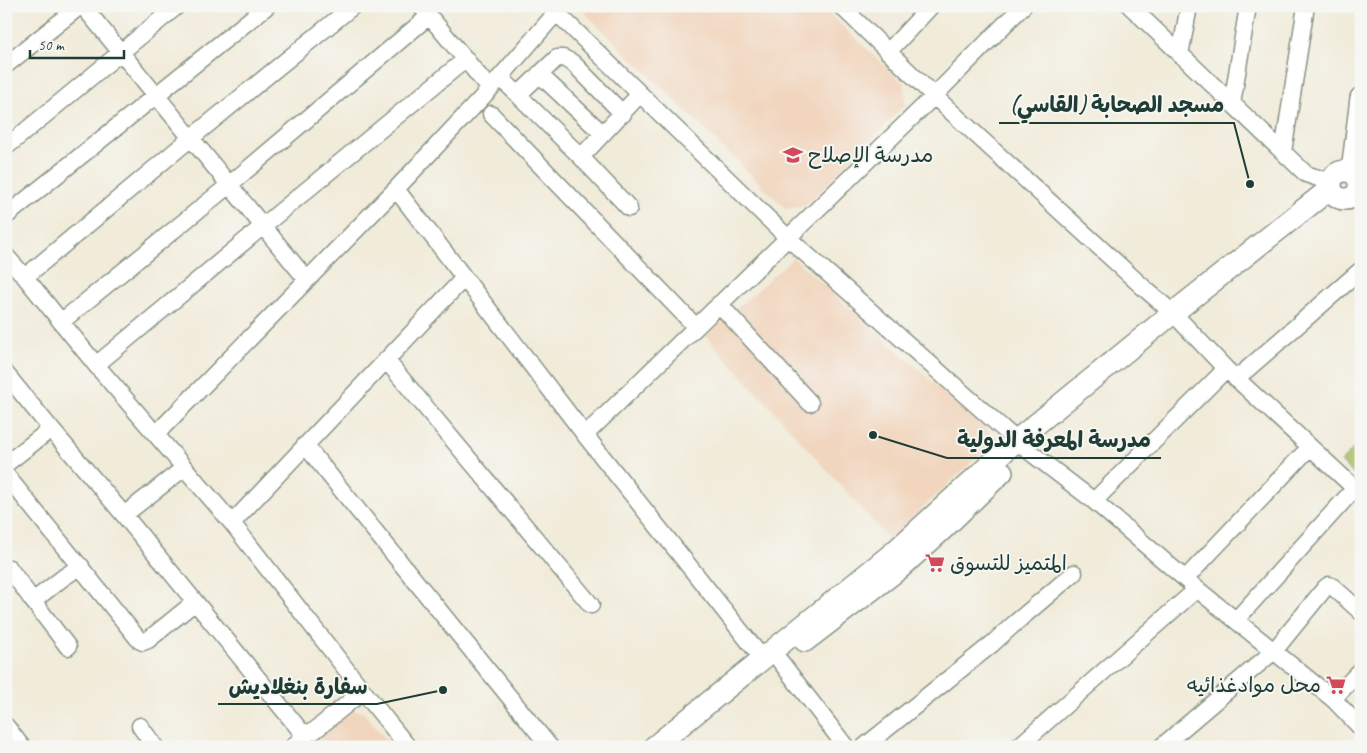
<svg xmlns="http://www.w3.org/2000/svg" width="1367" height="753" font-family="Caveat,'Playpen Sans Arabic',sans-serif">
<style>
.built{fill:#f1d5bd}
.park{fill:#aabe62;stroke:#647e4b}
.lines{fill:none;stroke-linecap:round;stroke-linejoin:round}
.minor-casing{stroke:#889486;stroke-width:19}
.major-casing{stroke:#889486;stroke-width:24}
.minor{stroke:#fff;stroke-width:16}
.major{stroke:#fff;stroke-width:21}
.labels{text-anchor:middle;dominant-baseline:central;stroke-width:4;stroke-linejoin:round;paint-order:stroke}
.poi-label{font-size:21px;fill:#1f3d34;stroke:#f6f6f2;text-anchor:start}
.leader{fill:none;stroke:#1f3d34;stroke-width:2}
.callout-dot{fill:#1f3d34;stroke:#f6f6f2;stroke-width:2}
.callout-label{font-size:22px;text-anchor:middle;font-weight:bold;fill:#1f3d34;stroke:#f6f6f2;stroke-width:4;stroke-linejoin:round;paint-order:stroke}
</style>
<rect width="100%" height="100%" fill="#f6f6f2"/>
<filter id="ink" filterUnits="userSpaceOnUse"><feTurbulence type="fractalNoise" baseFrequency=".02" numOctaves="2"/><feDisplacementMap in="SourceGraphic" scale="10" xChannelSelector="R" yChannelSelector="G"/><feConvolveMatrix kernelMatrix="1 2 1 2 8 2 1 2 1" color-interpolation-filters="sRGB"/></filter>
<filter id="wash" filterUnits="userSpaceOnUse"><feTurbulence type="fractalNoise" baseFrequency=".0096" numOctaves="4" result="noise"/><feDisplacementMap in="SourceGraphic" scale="20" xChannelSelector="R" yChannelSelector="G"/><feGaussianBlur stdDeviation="1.12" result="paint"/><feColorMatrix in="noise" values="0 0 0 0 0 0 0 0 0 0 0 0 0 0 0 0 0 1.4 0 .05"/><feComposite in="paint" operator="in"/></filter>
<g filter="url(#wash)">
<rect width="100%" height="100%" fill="#f1ebd9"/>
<path class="built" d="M585 6H821L904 84 905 105 805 206 786 209 582 10Z
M793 258 997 439 889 539 706 336Z
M348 709 363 712 392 747H299Z"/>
<path class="park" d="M1361 441V481L1341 462Z"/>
</g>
<g filter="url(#ink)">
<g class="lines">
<defs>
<path id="minor" d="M83 6 307 280
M421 6 490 89
M841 6 934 96 1144 288 1173 313 1226 369 1361 494
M1130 6 1306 174 1324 180 1331 181
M556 12 788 238 1026 449 1094 501 1197 589 1333 699 1361 728
M888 52 931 6
M1180 55 1189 6
M6 65 80 6
M539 74 603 134
M500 77 581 157 629 208
M518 95 557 58H563L573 63 623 114
M1232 104 1248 6
M491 114 696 327
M6 147 177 6
M1283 152 1306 6
M581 157 640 94
M396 189 585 435 934 96 1023 6
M6 216 267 6
M6 256 25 277 96 365 232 523 363 691 408 747
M25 277 191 138 353 6
M719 304 810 403
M61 322 229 185 429 16
M386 360 591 605
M96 365 263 226 466 59
M6 374 51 429 124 515 300 730 307 733 314 731 363 691
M1236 379 1361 270
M156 434 396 189 490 89 562 6
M585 435 762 658
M305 445 550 747
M6 464 51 429
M6 475 139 640 143 642 148 640 195 602
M1094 501 1226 369
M124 515 184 468
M232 523 464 278
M9 568 33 601 64 577 81 566
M1185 579 1310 447
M33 601 68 647
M1236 620 1355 488
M780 661 846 747
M1333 699 1361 670
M6 726 22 747
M140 726 155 747
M293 747 307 733
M864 747 992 644 1014 624 1074 573
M1018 747 1197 589
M1161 747 1274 651 1325 588 1329 585 1333 587 1361 612"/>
<path id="major" d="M1331 185a14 14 0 1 1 28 0a14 14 0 1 1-28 0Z
M1352 172 1361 98
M805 641 899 569 943 529 1002 472
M654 747 894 552 1017 440 1173 313 1331 188"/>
</defs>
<use href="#minor" class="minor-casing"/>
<use href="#major" class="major-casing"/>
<use href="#minor" class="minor"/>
<use href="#major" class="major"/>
</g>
</g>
<defs>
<symbol id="school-bare" viewBox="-9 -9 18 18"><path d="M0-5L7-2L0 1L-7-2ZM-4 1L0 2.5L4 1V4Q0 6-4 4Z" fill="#d1495b" stroke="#f6f6f2" stroke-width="2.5" paint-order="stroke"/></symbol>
<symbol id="supermarket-bare" viewBox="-9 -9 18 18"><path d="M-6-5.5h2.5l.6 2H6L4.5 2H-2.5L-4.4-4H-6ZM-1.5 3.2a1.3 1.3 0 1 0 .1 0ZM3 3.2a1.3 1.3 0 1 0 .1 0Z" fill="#d1495b" stroke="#f6f6f2" stroke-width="2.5" paint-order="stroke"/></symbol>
</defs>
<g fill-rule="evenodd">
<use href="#school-bare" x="779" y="141" width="28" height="28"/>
<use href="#supermarket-bare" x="921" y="549" width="28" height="28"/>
<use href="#supermarket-bare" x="1322" y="671" width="28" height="28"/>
</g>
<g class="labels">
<g class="poi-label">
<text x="808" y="155">مدرسة الإصلاح</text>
<text x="950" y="563">المتميز للتسوق</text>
<text x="1321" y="685" text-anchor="end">محل موادغذائيه</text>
</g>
</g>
<path class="leader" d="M1250 184L1234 123H999M873 435L947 458H1161M443 690L377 704H218"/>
<g class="callout-dot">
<circle cx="1250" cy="184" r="5"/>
<circle cx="873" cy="435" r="5"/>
<circle cx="443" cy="690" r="5"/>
</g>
<g class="callout-label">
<text x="1117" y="112">(مسجد الصحابة (القاسي</text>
<text x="1054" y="447">مدرسة المعرفة الدولية</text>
<text x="298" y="694">سفارة بنغلاديش</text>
</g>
<rect width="1367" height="753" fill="none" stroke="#f6f6f2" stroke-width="25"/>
<path d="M30 50v8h94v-8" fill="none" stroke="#1f3d34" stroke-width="2.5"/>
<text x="38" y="50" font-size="15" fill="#1f3d34" stroke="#f6f6f2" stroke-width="4" paint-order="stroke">50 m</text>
</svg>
